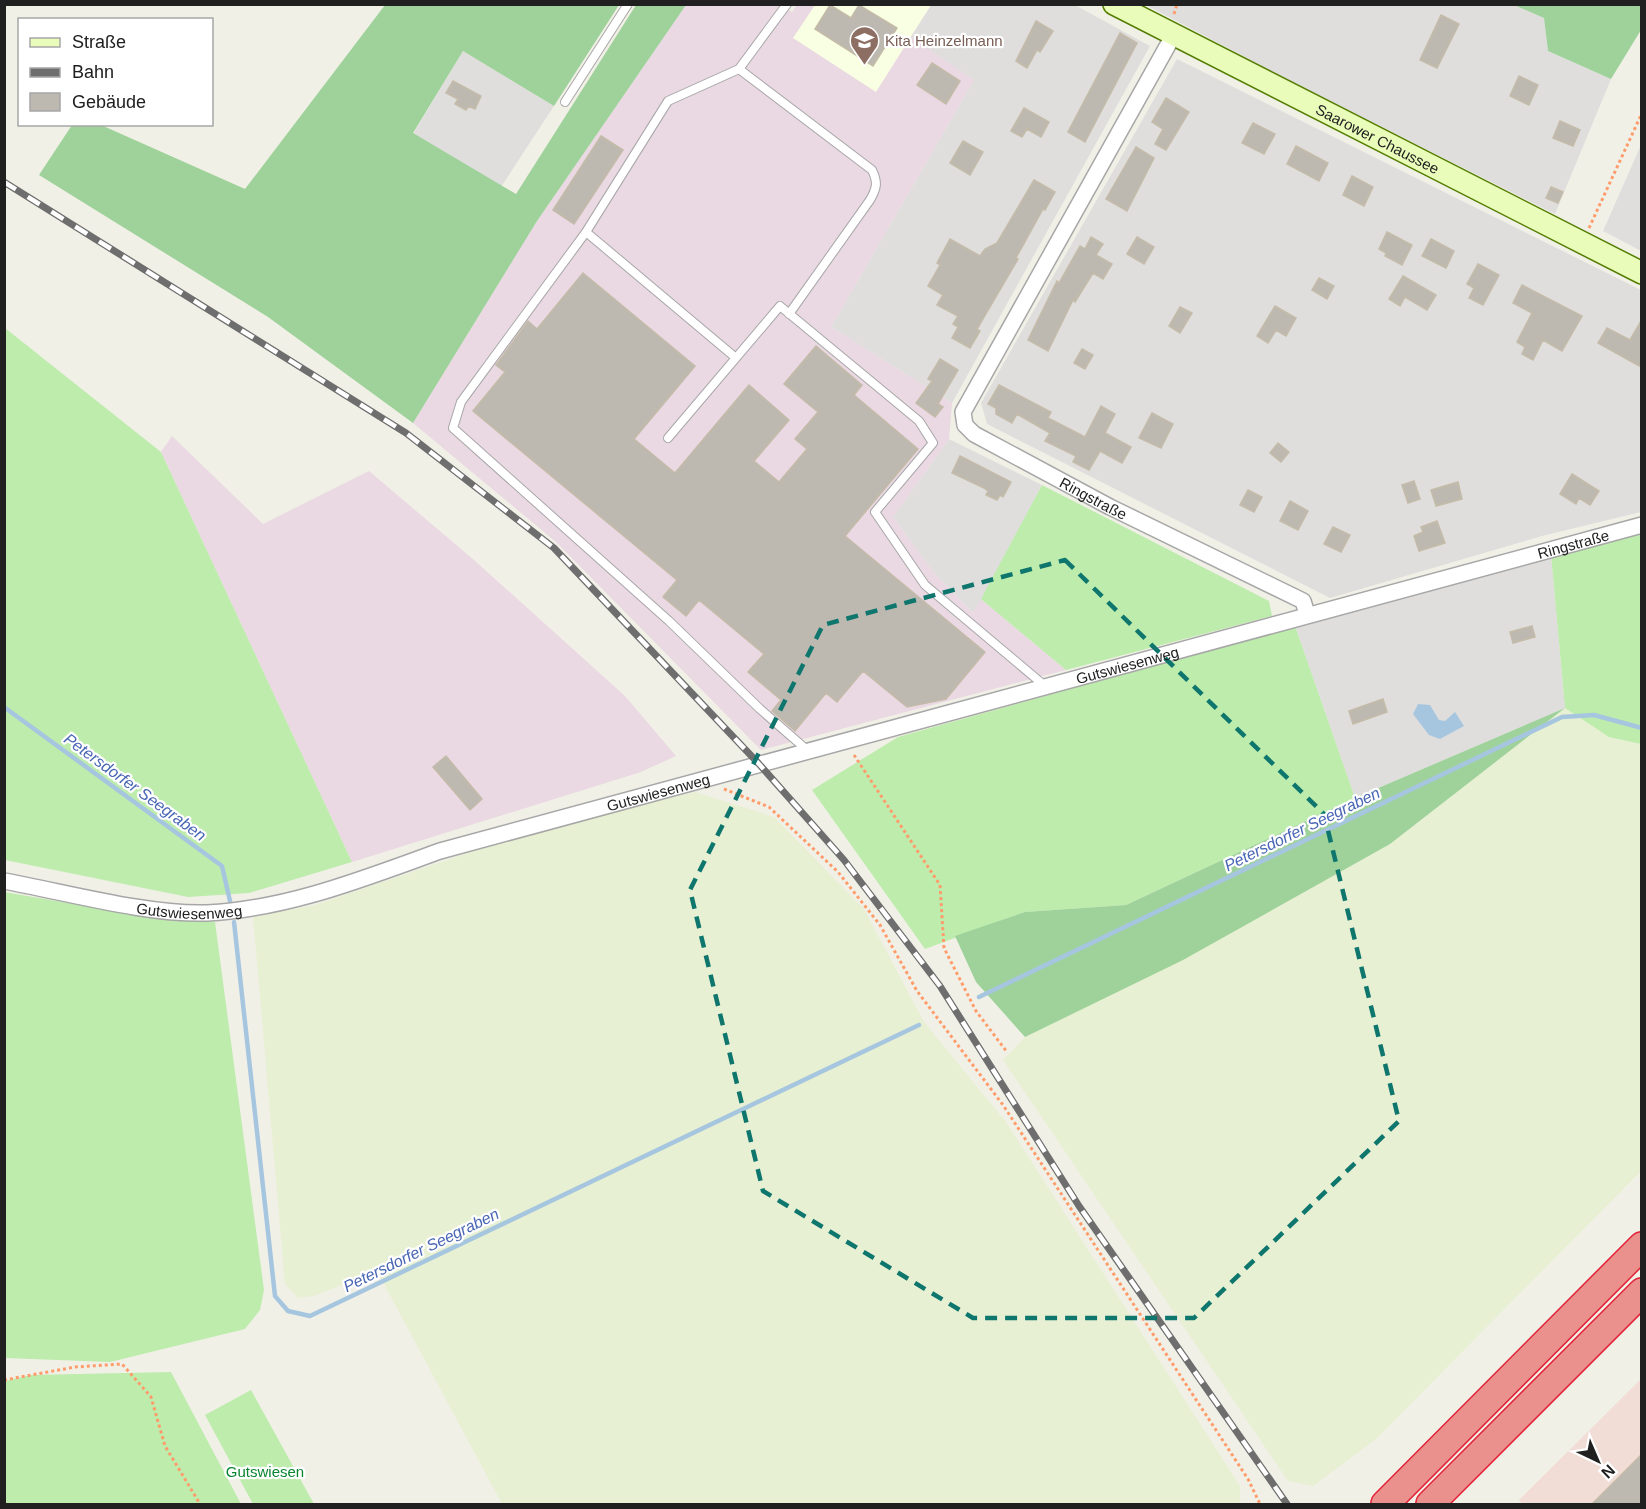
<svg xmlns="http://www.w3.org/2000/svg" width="1646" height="1509" font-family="Helvetica,sans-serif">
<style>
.residential{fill:#dfdedd}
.commercial{fill:#f2ddd6}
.industrial{fill:#ead8e3}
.education{fill:#f8ffe2}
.farmland{fill:#e7f0d2}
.grass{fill:#bdecac}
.forest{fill:#9ed29a}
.water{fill:#a6c6e0}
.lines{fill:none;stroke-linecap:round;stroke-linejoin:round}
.stream{stroke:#a6c6e0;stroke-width:4.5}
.building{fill:#beb9b0;stroke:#c4bba8;stroke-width:1.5}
.service-casing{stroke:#a7a7a7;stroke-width:10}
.minor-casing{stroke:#a7a7a7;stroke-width:18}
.secondary-casing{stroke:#547e01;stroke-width:24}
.motorway-casing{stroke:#e12237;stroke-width:30}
.path{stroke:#fe9c6b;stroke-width:3;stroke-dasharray:3 3;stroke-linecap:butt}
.service{stroke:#fff;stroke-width:8}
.minor{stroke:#fff;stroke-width:15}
.secondary{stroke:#e9fcba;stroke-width:21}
.motorway{stroke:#ea918d;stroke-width:27}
.rail-casing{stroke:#6e6e6e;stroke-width:7}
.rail{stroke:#fff;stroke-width:4.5;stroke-dasharray:14;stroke-linecap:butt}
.marked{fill:none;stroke:#0f766e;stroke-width:4.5;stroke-dasharray:12 8;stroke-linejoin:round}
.labels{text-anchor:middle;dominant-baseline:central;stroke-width:4.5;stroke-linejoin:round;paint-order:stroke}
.education-label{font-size:15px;fill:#785e54;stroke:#fff;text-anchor:start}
.street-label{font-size:15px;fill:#202020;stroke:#fff}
.park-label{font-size:15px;fill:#08852f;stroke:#fff}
.water-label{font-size:16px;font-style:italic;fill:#4866b4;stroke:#fff}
</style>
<rect width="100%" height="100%" fill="#f1f0e7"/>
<path class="residential" d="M931 5H1075L1150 46 952 403 831 327 974 80 910 37Z
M1146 5H1514L1544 18 1548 51 1611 79 1555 214 1281 76Z
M463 51 554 106 501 187 413 134Z
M1177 59 1641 290V512L1542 536 1330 598 987 424 981 403Z
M1641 145V251L1603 231Z
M949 439 1042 485 974 614 934 573 893 517Z
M1551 554 1565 708 1355 798 1295 626Z"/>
<path class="commercial" d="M1641 1379V1504H1522L1519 1500Z"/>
<path class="industrial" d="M686 5H781L792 12 797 5H931L911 37 974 80 831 327 952 403 949 439 893 517 934 573 973 613 981 599 1066 670 761 750 556 542 413 423 537 221Z
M172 436 263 524 369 471 474 560 625 696 676 756 641 772 352 862 161 452Z"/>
<path class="education" d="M815 5 929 4 931 5 876 92 793 38Z"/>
<path class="farmland" d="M1565 708 1609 737 1641 744V1171L1376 1439 1313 1486 1288 1481 1003 1060 1025 1037 1390 844Z
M695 792 774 817 864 909 924 1022 1006 1122 1240 1486V1504H502L377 1271 314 1296 298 1298 285 1284 253 917 315 905 521 835Z"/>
<path class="grass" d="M5 328 161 452 352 862 249 893 188 897 5 860Z
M1042 485 1269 601 1272 616 1066 670 981 599Z
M1641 531V744L1609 737 1565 708 1551 554Z
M1295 626 1355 798 1126 905 1025 912 925 949 812 790 898 737Z
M4 892 156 918 215 922 264 1290 260 1310 245 1329 110 1362 5 1358Z
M171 1372 241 1504H5V1381L31 1375Z
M251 1390 314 1504H253L205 1415Z"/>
<path class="forest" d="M385 5H619L554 106 463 51 413 133 516 194 636 5H686L537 221 413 423 268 317 39 175 72 125H101L245 189Z
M1514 5H1641V30L1611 79 1548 51 1544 18Z
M1565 708 1390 844 1183 960 1025 1037 976 982 955 936 1025 912 1126 905 1355 798Z"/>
<path class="water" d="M1418 704 1430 705 1439 720 1445 721 1455 712 1464 726 1440 739 1429 735 1413 714Z"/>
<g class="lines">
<path class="stream" d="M4 707 222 866 230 901
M234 922 275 1296 288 1311 310 1316 919 1025
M979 997 1562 717 1594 715 1642 728"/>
</g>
<path class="building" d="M830 5 851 18 859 5 897 28 873 66 815 29Z
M1441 15 1459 24 1437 68 1420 60Z
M1036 21 1053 31 1040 52 1037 50 1027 68 1016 61Z
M1120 33 1137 43 1085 142 1068 132Z
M932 63 960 81 946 104 917 85Z
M1519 76 1538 85 1529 105 1510 96Z
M453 81 481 96 475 109 469 106 466 110 455 104 458 99 446 93Z
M1166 98 1189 112 1166 150 1155 144 1163 129 1152 122Z
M1024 108 1049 122 1041 137 1027 129 1022 137 1011 131Z
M1560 121 1580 130 1573 146 1553 138Z
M1253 123 1275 134 1264 154 1242 143Z
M601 136 623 150 574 224 553 210Z
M963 141 983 152 970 175 950 163Z
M1296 146 1328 163 1319 181 1287 164Z
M1136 147 1154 158 1127 211 1106 199Z
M1352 176 1373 187 1364 206 1343 195Z
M1034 180 1055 192 1045 210 1043 209 1016 258 1018 259 977 329 980 331 970 348 952 338 958 327 953 324 958 316 937 305 943 295 928 286 940 265 937 263 950 239 980 256 985 249 997 243Z
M1551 187 1563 192 1558 203 1546 198Z
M1387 232 1412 245 1402 265 1385 256 1386 253 1379 249Z
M1091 237 1103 244 1096 255 1112 264 1103 279 1093 273 1075 302 1073 300 1048 351 1028 340 1057 281 1059 283 1080 246 1085 249Z
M1137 237 1154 247 1144 264 1127 254Z
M1431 239 1454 251 1446 268 1422 256Z
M1478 264 1499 275 1483 305 1469 298 1474 288 1467 284Z
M583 273 695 366 634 439 675 473 749 385 789 420 754 461 779 482 807 449 795 439 818 412 784 384 816 346 862 385 854 395 918 449 845 536 985 652 946 699 907 707 863 671 837 702 826 693 795 731 772 711 781 700 748 672 764 654 699 600 686 616 663 597 677 580 473 411 505 372 496 365 528 321 537 329Z
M1403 276 1436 295 1427 310 1405 297 1400 306 1389 299Z
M1319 278 1334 286 1327 299 1312 290Z
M1522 285 1582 316 1562 351 1543 340 1533 360 1522 354 1525 347 1517 342 1532 313 1513 303Z
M1275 306 1296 318 1286 336 1276 330 1268 343 1257 336Z
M1180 307 1192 313 1180 333 1169 326Z
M1641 321V367L1598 343 1607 328 1630 340Z
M1082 349 1093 355 1085 369 1074 363Z
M940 359 958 370 938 404 943 407 935 417 916 403 932 381 928 379Z
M999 385 1051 412 1048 418 1085 437 1101 406 1115 414 1105 433 1131 447 1122 463 1100 451 1089 470 1073 462 1076 456 1045 441 1050 433 1017 414 1012 423 996 414V408L988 404Z
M1152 413 1173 424 1161 448 1139 438Z
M1278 443 1289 452 1281 462 1270 453Z
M960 456 1011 482 1003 497 1000 495 997 500 986 495 988 491 984 488 952 473Z
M1572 474 1599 491 1590 505 1579 498 1576 504 1560 494Z
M1414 481 1420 499 1408 503 1402 485Z
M1458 482 1462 499 1436 506 1431 490Z
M1248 490 1262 497 1254 512 1240 505Z
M1290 501 1308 511 1298 530 1280 521Z
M1437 521 1445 543 1419 551 1414 536 1423 532 1421 527Z
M1333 527 1350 535 1341 552 1324 544Z
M1532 626 1535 637 1513 643 1510 632Z
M1383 699 1387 712 1353 724 1349 711Z
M446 756 482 799 470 810 433 767Z
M1641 1455V1504H1592Z"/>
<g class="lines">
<defs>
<path id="service" d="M739 69 872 170C878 182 877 188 870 200L789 314
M565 102 628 4
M586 232 461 402 453 428 669 621 760 709 807 750
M736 358 586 232 668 101 739 69 787 4
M668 438 780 306 919 421 933 443 875 512 925 585 1045 686"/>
<g id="minor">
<path id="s1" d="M1173 36 963 412 965 425 974 434 1110 507 1303 601 1307 614"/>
<path id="s2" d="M4 881C65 892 147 915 207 913 288 909 365 878 440 851L1642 525"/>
</g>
<g id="secondary">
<path id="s3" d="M1114 4 1642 273"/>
</g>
<path id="motorway" d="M1385 1504 1642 1246
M1430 1504 1642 1292"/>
</defs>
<use href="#service" class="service-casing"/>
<use href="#minor" class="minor-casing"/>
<use href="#secondary" class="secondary-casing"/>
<use href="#motorway" class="motorway-casing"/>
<path class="path" d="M1174 14 1177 4
M1589 228 1642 113
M854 755 940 885 944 948 976 1011 1007 1052
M724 789 769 807 838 872 880 925 917 991 1003 1105 1248 1479 1260 1504
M4 1380 75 1367 122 1364 151 1397 165 1446 200 1504"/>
<use href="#service" class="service"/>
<use href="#minor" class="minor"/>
<use href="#secondary" class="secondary"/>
<use href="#motorway" class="motorway"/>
<defs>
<path id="rail" d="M4 182 406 433 554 548 759 764 844 860 940 986 1079 1206 1287 1504"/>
</defs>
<use href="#rail" class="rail-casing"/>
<use href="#rail" class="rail"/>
</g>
<path class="marked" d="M1065 560 1324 814 1399 1121 1194 1318H973L763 1191 690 890 823 625Z"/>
<defs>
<symbol id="school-pin" viewBox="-11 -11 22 30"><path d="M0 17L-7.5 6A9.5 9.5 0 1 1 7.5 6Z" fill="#8d6e63" stroke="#fff"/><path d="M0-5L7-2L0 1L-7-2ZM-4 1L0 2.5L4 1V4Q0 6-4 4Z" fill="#fff"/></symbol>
</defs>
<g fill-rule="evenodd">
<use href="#school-pin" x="848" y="24" width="33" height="45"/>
</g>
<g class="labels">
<g class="education-label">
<text x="885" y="40">Kita Heinzelmann</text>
</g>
<g class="street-label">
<text stroke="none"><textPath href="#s3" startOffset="296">Saarower Chaussee</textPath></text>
<text stroke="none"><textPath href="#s1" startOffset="592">Ringstraße</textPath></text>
<text stroke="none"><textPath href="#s2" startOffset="1622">Ringstraße</textPath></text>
<text stroke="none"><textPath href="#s2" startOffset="1160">Gutswiesenweg</textPath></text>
<text stroke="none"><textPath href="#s2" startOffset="674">Gutswiesenweg</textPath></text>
<text stroke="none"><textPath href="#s2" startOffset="188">Gutswiesenweg</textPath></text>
</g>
<g class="park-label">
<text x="265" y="1471">Gutswiesen</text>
</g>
<g class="water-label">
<text transform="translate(135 787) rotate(36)">Petersdorfer Seegraben</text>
<text transform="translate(1302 829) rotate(-26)">Petersdorfer Seegraben</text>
<text transform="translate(421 1250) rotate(-26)">Petersdorfer Seegraben</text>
</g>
</g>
<rect width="1646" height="1509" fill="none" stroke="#202020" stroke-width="12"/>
<rect x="18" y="18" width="195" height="108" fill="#ffffff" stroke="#a6a6a6" stroke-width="1.5"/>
<rect x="30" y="38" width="30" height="9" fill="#e9fcba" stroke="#a6a6a6" stroke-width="1.5"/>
<text x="72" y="48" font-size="18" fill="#202020">Straße</text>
<rect x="30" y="68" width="30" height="9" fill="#6e6e6e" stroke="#a6a6a6" stroke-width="1.5"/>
<text x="72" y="78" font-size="18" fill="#202020">Bahn</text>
<rect x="30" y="93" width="30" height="18" fill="#beb9b0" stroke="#a6a6a6" stroke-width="1.5"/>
<text x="72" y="108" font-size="18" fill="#202020">Gebäude</text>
<g transform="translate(1598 1461) rotate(136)" stroke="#ffffff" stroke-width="4.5" paint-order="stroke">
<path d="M0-4.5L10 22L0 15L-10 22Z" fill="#202020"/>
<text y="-9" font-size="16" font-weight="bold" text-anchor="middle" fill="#202020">N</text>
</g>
</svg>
